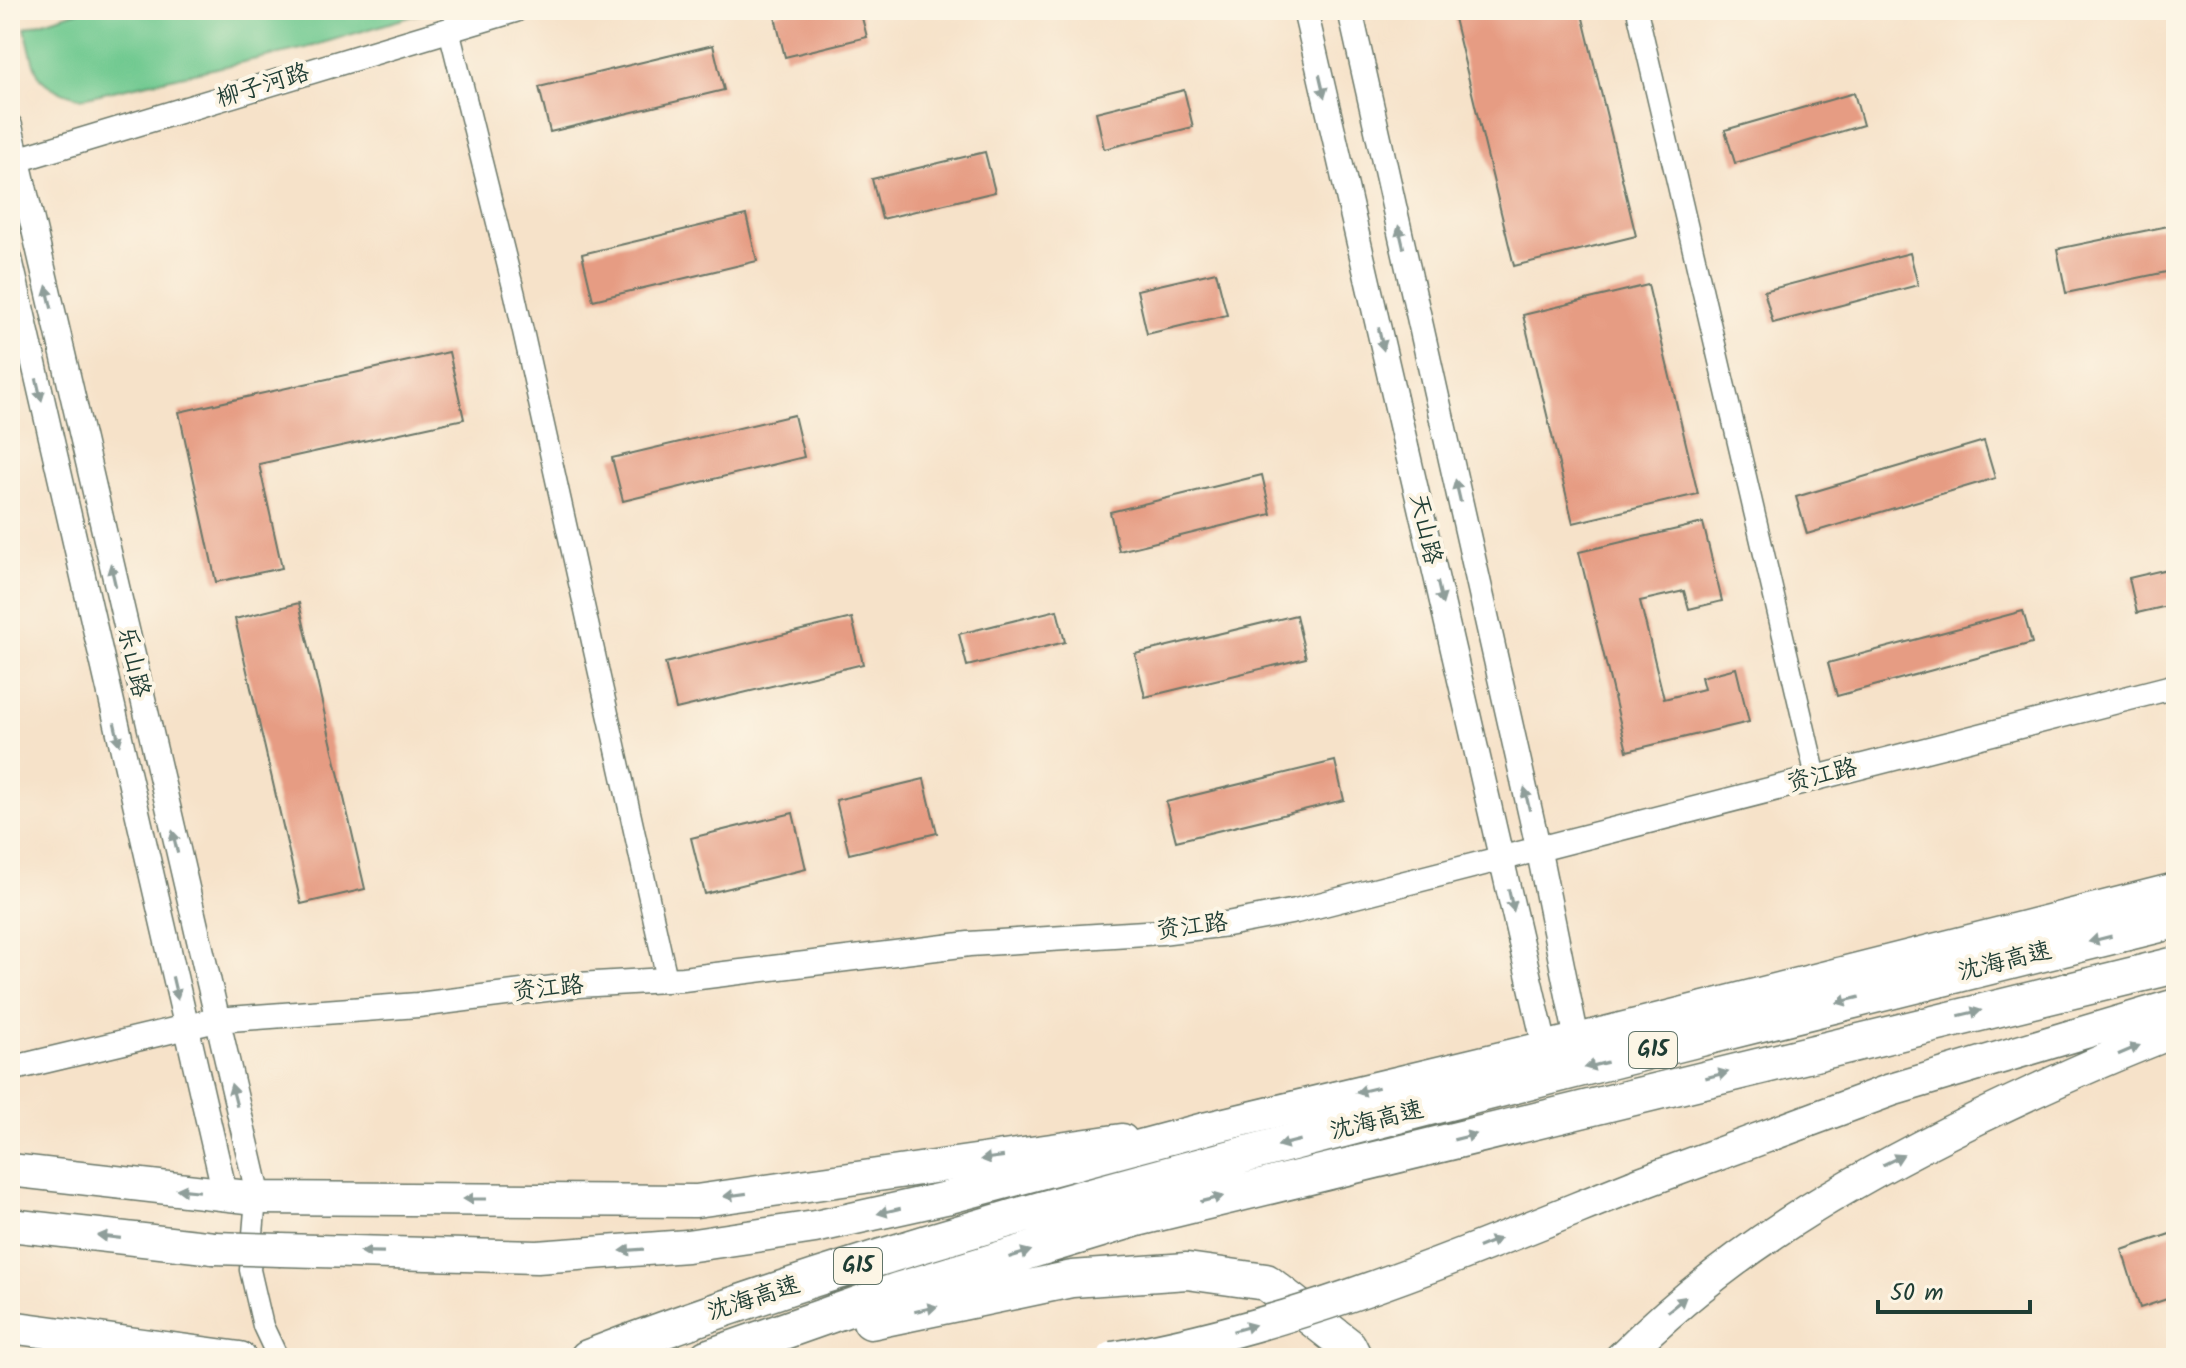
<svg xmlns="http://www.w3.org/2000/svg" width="2186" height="1368" font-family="Kalam,'LXGW WenKai TC',sans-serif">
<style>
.green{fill:#70c990;stroke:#488362;stroke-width:2}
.building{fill:#e69c83}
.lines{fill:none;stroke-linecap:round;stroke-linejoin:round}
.minor-casing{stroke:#6a7768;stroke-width:23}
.tertiary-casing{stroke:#6a7768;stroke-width:27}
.primary-casing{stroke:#6a7768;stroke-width:35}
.trunk-casing{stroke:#6a7768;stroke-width:35}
.motorway-casing{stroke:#6a7768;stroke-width:39}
.minor{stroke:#fff;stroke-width:20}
.tertiary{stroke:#fff;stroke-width:24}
.primary{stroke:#fff;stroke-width:32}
.trunk{stroke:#fff;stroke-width:32}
.motorway{stroke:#fff;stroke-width:36}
.trunk-bridge-casing{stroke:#6a7768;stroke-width:35;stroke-linecap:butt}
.trunk-bridge{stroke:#fff;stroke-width:32}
.oneway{fill:#8f9e9a}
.labels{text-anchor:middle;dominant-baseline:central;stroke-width:8;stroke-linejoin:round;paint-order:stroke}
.shield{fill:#fcf5e5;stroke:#617469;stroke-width:2}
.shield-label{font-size:22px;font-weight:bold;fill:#1f3d34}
.street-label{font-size:24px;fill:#1f3d34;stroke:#fcf5e5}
</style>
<rect width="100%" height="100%" fill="#fcf5e5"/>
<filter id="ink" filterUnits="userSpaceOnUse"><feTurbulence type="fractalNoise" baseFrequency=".0125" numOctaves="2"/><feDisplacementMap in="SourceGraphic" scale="16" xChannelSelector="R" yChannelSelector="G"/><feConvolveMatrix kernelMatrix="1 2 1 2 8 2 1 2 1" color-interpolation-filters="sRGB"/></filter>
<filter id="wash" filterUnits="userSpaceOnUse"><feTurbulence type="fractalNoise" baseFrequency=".006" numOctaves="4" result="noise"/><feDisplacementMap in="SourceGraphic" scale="32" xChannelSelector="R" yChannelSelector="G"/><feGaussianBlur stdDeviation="1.8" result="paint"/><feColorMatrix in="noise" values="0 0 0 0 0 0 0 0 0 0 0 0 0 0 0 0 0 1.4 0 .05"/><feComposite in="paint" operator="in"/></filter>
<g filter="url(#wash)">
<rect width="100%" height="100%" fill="#f6e2c9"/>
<path class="green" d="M81 10H433L306 48 82 98C32 86 37 74 25 28Z"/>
<g id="blocks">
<path class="building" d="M787 10H860L867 37 785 57 774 13Z
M1452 10H1581L1636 236 1514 266Z
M713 45 724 90 550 132 539 87Z
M1184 90 1193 127 1104 149 1096 112Z
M1854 93 1863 125 1735 163 1725 130Z
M985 152 995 192 882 219 872 179Z
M746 215 757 261 593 300 582 254Z
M2168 226 2176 270 2066 293 2057 249Z
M1910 253 1918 285 1773 323 1764 291Z
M1216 272 1227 315 1147 334 1137 290Z
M1648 285 1698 494 1573 523 1523 315Z
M449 352 464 419 259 464 282 568 216 582 179 412Z
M794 415 804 457 623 501 612 458Z
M1984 441 1995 478 1807 534 1796 497Z
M1262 475 1271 514 1119 551 1110 512Z
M1703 523 1722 601 1689 609 1684 591 1640 601 1664 699 1704 689 1701 677 1736 668 1749 722 1627 751 1579 552Z
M2176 567V604L2137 613 2129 578Z
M299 603 365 889 301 904 235 619Z
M1057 610 1065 642 967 666 959 634Z
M2023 611 2032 643 1837 696 1828 663Z
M1296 615 1306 658 1145 697 1135 654Z
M852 618 863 664 676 709 665 663Z
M1335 761 1344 800 1176 841 1166 802Z
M924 779 937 833 849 854 836 800Z
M793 813 806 869 705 894 691 838Z
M2176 1232V1296L2140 1308 2122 1250Z"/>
</g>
</g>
<g filter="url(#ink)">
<use href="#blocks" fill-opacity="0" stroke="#6a7768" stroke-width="2"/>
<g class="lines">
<defs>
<path id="minor" d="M1637 10 1816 777
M449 30 515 295 667 979
M256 1198 250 1270 263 1326 278 1358"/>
<path id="tertiary" d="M1305 10 1545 1047
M1350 10 1538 847 1577 1040
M10 126 259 1198
M10 162 515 10
M10 259 225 1194
M10 1069 216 1020 418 1005 578 985 683 979 969 944 1161 932 1227 924 1296 911 2176 686"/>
<path id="primary" d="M10 1170 256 1198 696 1201 1122 1140"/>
<path id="trunk" d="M1635 1185 1891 1090 2176 1005
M10 1225 214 1248
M281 1250 537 1257 687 1246 815 1227 946 1198 1208 1128 1577 1040 2176 889
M10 1327 240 1358
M1621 1358C1727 1252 1843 1184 1976 1119 2042 1087 2108 1057 2176 1031"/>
<path id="motorway" d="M871 1321 1072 1279 1187 1271 1266 1282 1348 1346 1354 1358
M588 1358C856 1255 1135 1182 1413 1111 1667 1046 1921 982 2176 920
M707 1358 897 1291 1137 1218 2176 965"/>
</defs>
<use href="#minor" class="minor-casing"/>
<use href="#tertiary" class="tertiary-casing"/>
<use href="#primary" class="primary-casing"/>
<use href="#trunk" class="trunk-casing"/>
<use href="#motorway" class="motorway-casing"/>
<use href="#minor" class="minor"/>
<use href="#tertiary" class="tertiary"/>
<use href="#primary" class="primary"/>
<use href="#trunk" class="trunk"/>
<use href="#motorway" class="motorway"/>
<defs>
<path id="trunk-bridge" d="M214 1248 281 1250
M1113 1358C1295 1327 1465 1253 1635 1185"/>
</defs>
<use href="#trunk-bridge" class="trunk-bridge-casing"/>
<use href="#trunk-bridge" class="trunk-bridge"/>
</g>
<defs><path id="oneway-solid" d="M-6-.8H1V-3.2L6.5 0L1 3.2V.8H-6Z" transform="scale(2)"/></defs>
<g class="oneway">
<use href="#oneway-solid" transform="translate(1322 86) rotate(77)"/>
<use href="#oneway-solid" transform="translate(1401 237) rotate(-103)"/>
<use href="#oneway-solid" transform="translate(49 297) rotate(-103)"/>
<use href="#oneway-solid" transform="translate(1381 339) rotate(77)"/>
<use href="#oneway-solid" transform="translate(39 390) rotate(77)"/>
<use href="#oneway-solid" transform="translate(1458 491) rotate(-103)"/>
<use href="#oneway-solid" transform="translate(113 575) rotate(-103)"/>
<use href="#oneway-solid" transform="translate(1440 593) rotate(77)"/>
<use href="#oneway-solid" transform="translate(117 734) rotate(77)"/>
<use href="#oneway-solid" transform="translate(1527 799) rotate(-103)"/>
<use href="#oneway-solid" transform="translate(175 842) rotate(-103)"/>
<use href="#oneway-solid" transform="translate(1511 900) rotate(77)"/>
<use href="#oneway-solid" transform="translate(2100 939) rotate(166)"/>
<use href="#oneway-solid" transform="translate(175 988) rotate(77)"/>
<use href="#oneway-solid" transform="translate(1848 1000) rotate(166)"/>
<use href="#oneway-solid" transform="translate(1970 1013) rotate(-13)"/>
<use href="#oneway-solid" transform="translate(2129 1050) rotate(-23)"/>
<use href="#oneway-solid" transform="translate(1596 1065) rotate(166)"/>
<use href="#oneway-solid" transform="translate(1717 1075) rotate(-14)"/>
<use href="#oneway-solid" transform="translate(1367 1090) rotate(167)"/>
<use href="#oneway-solid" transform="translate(234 1095) rotate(-104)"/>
<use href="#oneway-solid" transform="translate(1465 1137) rotate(-14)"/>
<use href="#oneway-solid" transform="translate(1289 1143) rotate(166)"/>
<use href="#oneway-solid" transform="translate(992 1158) rotate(172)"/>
<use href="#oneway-solid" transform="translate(1893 1160) rotate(-26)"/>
<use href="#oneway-solid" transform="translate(188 1190) rotate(-174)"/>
<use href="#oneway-solid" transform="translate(735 1195) rotate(172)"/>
<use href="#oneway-solid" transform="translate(475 1199) rotate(-180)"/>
<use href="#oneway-solid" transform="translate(1212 1199) rotate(-14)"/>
<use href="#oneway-solid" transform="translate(889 1211) rotate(167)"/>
<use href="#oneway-solid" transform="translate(109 1237) rotate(-173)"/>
<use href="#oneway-solid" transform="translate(1489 1243) rotate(-22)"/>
<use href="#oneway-solid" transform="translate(632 1250) rotate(176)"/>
<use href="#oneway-solid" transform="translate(372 1252) rotate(-179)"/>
<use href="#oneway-solid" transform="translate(1020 1254) rotate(-17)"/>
<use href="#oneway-solid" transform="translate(1677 1304) rotate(-39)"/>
<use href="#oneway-solid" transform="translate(926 1309) rotate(-13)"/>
<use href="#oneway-solid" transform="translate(1244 1328) rotate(-16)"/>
</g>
</g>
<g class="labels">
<g class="shield">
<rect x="1629" y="1032" width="48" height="36" rx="6"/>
<rect x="834" y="1248" width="48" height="36" rx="6"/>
</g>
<g class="shield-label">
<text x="1653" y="1050">G15</text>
<text x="858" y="1266">G15</text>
</g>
<g class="street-label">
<text transform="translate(263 86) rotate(-17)">柳子河路</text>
<text transform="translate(1425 529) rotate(77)">天山路</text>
<text transform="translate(133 662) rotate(77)">乐山路</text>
<text transform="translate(1822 776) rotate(-14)">资江路</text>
<text transform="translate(1192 927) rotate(-7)">资江路</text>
<text transform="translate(2005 962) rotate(-14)">沈海高速</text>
<text transform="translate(548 989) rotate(-6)">资江路</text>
<text transform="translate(1377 1121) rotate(-14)">沈海高速</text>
<text transform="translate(754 1299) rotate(-18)">沈海高速</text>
</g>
</g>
<rect width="2186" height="1368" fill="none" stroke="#fcf5e5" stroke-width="40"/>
<path d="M1878 1300v12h152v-12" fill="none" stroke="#1f3d34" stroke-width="4"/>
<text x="1890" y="1300" font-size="24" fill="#1f3d34" stroke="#fcf5e5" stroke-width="6" paint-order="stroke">50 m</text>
</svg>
